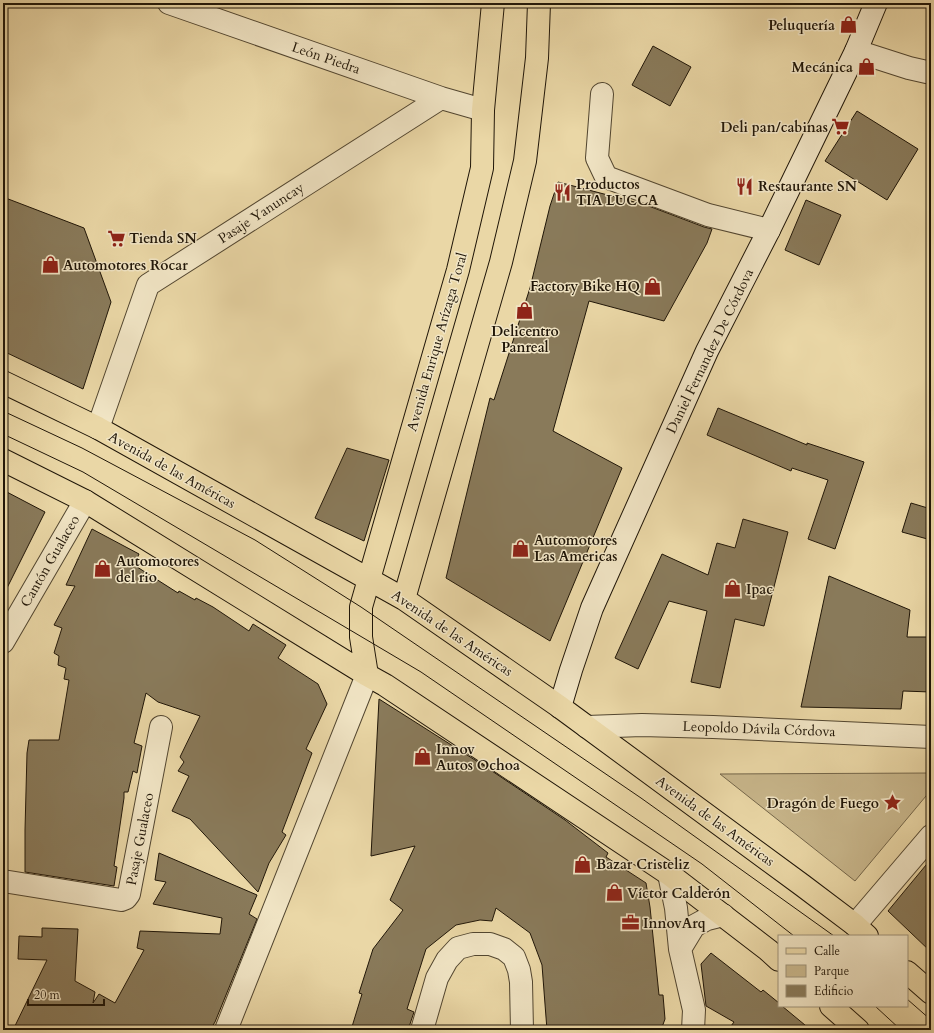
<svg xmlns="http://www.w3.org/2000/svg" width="934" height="1033" font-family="Cardo,serif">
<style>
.green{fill:#c8b68b;stroke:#74664a}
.building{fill:#897a5a;stroke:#201608}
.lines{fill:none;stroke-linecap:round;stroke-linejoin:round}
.street-casing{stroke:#524630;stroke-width:24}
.secondary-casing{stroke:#201608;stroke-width:24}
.primary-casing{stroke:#201608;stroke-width:24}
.street{stroke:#f1e5c5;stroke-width:22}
.secondary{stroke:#f1e5c5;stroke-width:22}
.primary{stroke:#ead7a6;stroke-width:22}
.tram{stroke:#201608;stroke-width:1}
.labels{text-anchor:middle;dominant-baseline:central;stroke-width:3;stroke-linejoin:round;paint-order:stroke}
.poi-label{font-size:14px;font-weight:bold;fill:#201608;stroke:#f1e5c5;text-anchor:start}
.street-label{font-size:14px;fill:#201608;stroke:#f1e5c5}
</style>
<rect width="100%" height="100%" fill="#ead7a6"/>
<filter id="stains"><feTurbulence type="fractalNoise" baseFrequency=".005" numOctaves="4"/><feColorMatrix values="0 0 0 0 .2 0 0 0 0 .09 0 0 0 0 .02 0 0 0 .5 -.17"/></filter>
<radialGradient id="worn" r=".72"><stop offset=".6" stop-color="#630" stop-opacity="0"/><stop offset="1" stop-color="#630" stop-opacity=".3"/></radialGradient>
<path class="green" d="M931 773V790L855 881 720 774Z"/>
<path class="building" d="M653 46 691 67 670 106 632 85Z
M857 111 918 149 887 200 825 161Z
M558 182 646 205 704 227 712 229 707 243 664 321 589 301 553 431 622 468 550 641 446 578 490 398 494 400 530 288 550 206Z
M3 197 84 228 111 302 83 389 3 351Z
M806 200 841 215 819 265 785 250Z
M718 408 807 445V443L864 462 835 549 808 539 828 480 792 468 791 471 707 435Z
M347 448 389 460 364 541 315 518Z
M3 490 45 512 3 596Z
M911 503 931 509V540L902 532Z
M743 519 788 532 764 626 735 619 720 688 691 682 707 611 669 601 638 669 615 658 662 554 708 575 717 543 735 548Z
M92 529 139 554 134 565 178 593 179 591 195 600 196 598 213 607 249 631 253 624 286 645 278 658 318 684 327 704 306 749 312 753 282 832 286 835 269 863 258 892 190 819 172 811 189 776 178 771 184 762 180 757 200 716 158 702 146 693 134 743 142 746 137 773 133 771 128 792H124V798L114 866 117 867 114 886 25 872V830L27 753 29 740H59L69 680 64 679 66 668 58 665 59 656 54 653 62 628 54 625 75 586 66 585Z
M829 576 910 610 907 637H931V692L903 691 901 709 801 707Z
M379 699 486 767 565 820 608 853 606 857 646 883 650 907 659 995H663L665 1019 661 1030H547L542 965 530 933 496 908 492 921 480 920 456 925 426 949 407 1009 414 1012 408 1030H351L362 994 359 993 373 949 403 910 390 900 415 846 371 856Z
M159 853 257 895 249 914 257 919 215 1022 210 1030H13L47 960 18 959 19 936 42 937V928L78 929 75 981 95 992 93 1003 99 994 115 1003 144 950 137 948 140 931 220 934 222 918 153 904 166 882 155 880Z
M931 859V952L888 911Z
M711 953 761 992 763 990 779 1003V1006H782L811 1030H728L734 1022 706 1006 701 964Z"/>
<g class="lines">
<defs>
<path id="street" d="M169 3 441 98 483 110
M856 51 909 68 931 73
M602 94 597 158 606 177 708 215 769 230
M98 428 148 285 441 98
M3 642 85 501
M587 727 642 725 713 727 931 737
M669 874 676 908 680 949 694 1010 693 1030
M3 881 121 900 126 898 129 894 161 727
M855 925 931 836
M680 949 694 926 707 919 723 915
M226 1030 367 675
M422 1030 437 978 447 960 458 948 473 944H490L504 949 514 957 519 970 521 982 522 1030"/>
<path id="secondary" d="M560 707 571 670 592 608 707 351 769 230 856 51 876 3"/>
<path id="primary" d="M3 382 98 428 404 599 560 707 802 885 855 925 867 936
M3 460 85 501 367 675 385 685 669 874 768 950 779 960
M404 599 501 262 525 161 537 58 539 3
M367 675 361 637V607L458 270 482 168 483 110 493 3
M907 972 931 993
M831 1006 858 1030"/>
</defs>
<use href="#street" class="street-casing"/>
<use href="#secondary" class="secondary-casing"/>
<use href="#primary" class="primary-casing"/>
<use href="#street" class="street"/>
<use href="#secondary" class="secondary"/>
<use href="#primary" class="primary"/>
<path class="tram" d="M3 411 82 448 255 540 361 607 641 798 834 936
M3 434 83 472 421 672 702 864 794 936
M907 999 931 1020
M875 1006 901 1030"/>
</g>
<defs>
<symbol id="shop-bare" viewBox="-9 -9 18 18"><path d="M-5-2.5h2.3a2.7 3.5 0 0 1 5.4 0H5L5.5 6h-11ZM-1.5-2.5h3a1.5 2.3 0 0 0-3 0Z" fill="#8f2418" stroke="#f1e5c5" stroke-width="2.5" paint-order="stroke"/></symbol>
<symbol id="supermarket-bare" viewBox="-9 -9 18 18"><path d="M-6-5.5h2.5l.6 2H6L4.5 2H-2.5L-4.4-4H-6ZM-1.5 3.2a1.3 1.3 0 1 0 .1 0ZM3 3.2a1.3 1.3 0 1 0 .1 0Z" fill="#8f2418" stroke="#f1e5c5" stroke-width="2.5" paint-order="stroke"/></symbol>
<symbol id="restaurant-bare" viewBox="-9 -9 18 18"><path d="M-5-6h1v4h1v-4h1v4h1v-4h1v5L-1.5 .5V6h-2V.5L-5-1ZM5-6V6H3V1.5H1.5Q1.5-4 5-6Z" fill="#8f2418" stroke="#f1e5c5" stroke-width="2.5" paint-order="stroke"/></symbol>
<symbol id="sight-bare" viewBox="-9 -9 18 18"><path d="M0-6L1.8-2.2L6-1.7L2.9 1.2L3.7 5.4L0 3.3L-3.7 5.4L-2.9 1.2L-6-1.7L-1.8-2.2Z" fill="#8f2418" stroke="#f1e5c5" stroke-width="2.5" paint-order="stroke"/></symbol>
<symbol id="office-bare" viewBox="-9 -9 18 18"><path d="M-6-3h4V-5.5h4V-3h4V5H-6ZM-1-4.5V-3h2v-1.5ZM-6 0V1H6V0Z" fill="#8f2418" stroke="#f1e5c5" stroke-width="2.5" paint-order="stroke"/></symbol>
</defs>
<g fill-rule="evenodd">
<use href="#shop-bare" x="836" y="12" width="25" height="25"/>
<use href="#shop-bare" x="854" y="54" width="25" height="25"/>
<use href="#supermarket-bare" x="828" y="114" width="25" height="25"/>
<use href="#restaurant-bare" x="732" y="174" width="25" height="25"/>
<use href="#restaurant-bare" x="550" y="180" width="25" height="25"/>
<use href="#supermarket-bare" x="104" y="226" width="25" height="25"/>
<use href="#shop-bare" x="38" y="252" width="25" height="25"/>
<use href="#shop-bare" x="640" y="274" width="25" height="25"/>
<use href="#shop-bare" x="512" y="298" width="25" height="25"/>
<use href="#shop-bare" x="508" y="536" width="25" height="25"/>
<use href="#shop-bare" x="90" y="556" width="25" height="25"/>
<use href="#shop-bare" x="720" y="576" width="25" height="25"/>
<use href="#shop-bare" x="410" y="744" width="25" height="25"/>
<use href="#sight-bare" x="880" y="790" width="25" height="25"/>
<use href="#shop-bare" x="570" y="852" width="25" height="25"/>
<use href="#shop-bare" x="602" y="880" width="25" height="25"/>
<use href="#office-bare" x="618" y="910" width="25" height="25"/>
</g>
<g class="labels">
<g class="poi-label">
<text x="835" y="25" text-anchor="end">Peluquería</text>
<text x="853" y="67" text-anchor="end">Mecánica</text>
<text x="828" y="127" text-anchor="end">Deli pan/cabinas</text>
<text x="576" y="184">Productos<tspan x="576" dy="16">TIA LUCCA</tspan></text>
<text x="758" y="186">Restaurante SN</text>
<text x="129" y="238">Tienda SN</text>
<text x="63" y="265">Automotores Rocar</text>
<text x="640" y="286" text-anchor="end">Factory Bike HQ</text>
<text x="525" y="331" text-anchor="middle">Delicentro<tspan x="525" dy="16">Panreal</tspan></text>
<text x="534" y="540">Automotores<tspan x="534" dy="16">Las Americas</tspan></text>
<text x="116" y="561">Automotores<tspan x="116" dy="16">del rio</tspan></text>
<text x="746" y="589">Ipac</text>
<text x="436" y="749">Innov<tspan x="436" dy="16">Autos Ochoa</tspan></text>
<text x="879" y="803" text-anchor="end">Dragón de Fuego</text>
<text x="596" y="864">Bazar Cristeliz</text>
<text x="627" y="893">Víctor Calderón</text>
<text x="643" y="923">InnovArq</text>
</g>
<g class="street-label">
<text transform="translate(326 58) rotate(19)">León Piedra</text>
<text transform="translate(261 213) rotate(-33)">Pasaje Yanuncay</text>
<text transform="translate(437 342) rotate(-74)">Avenida Enrique Arízaga Toral</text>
<text transform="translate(710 351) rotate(-64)">Daniel Fernandez De Córdova</text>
<text transform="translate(172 470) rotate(29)">Avenida de las Américas</text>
<text transform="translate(50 561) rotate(-60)">Cantón Gualaceo</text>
<text transform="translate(452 633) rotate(34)">Avenida de las Américas</text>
<text transform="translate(759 729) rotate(2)">Leopoldo Dávila Córdova</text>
<text transform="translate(715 821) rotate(36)">Avenida de las Américas</text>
<text transform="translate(140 839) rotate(-79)">Pasaje Gualaceo</text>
</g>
</g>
<rect width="934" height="1033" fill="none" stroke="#ead7a6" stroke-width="16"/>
<rect x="4" y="4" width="926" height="1025" fill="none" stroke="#201608" stroke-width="2"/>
<rect x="8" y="8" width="918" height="1017" fill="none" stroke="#201608"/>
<rect x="778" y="935" width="130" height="72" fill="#f1e5c5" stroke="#9d9279"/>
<rect x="786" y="948" width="20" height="6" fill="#ead7a6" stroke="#9d9279"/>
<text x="814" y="955" font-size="12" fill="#201608">Calle</text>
<rect x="786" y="965" width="20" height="12" fill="#c8b68b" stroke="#9d9279"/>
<text x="814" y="975" font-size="12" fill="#201608">Parque</text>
<rect x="786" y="985" width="20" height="12" fill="#897a5a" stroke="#9d9279"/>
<text x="814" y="995" font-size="12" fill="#201608">Edificio</text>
<path d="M28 999v6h76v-6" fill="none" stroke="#201608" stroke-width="2"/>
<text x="34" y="999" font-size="12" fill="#201608" stroke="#f1e5c5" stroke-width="3" paint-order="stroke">20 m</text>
<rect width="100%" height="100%" filter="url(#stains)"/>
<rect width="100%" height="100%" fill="url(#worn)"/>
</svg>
